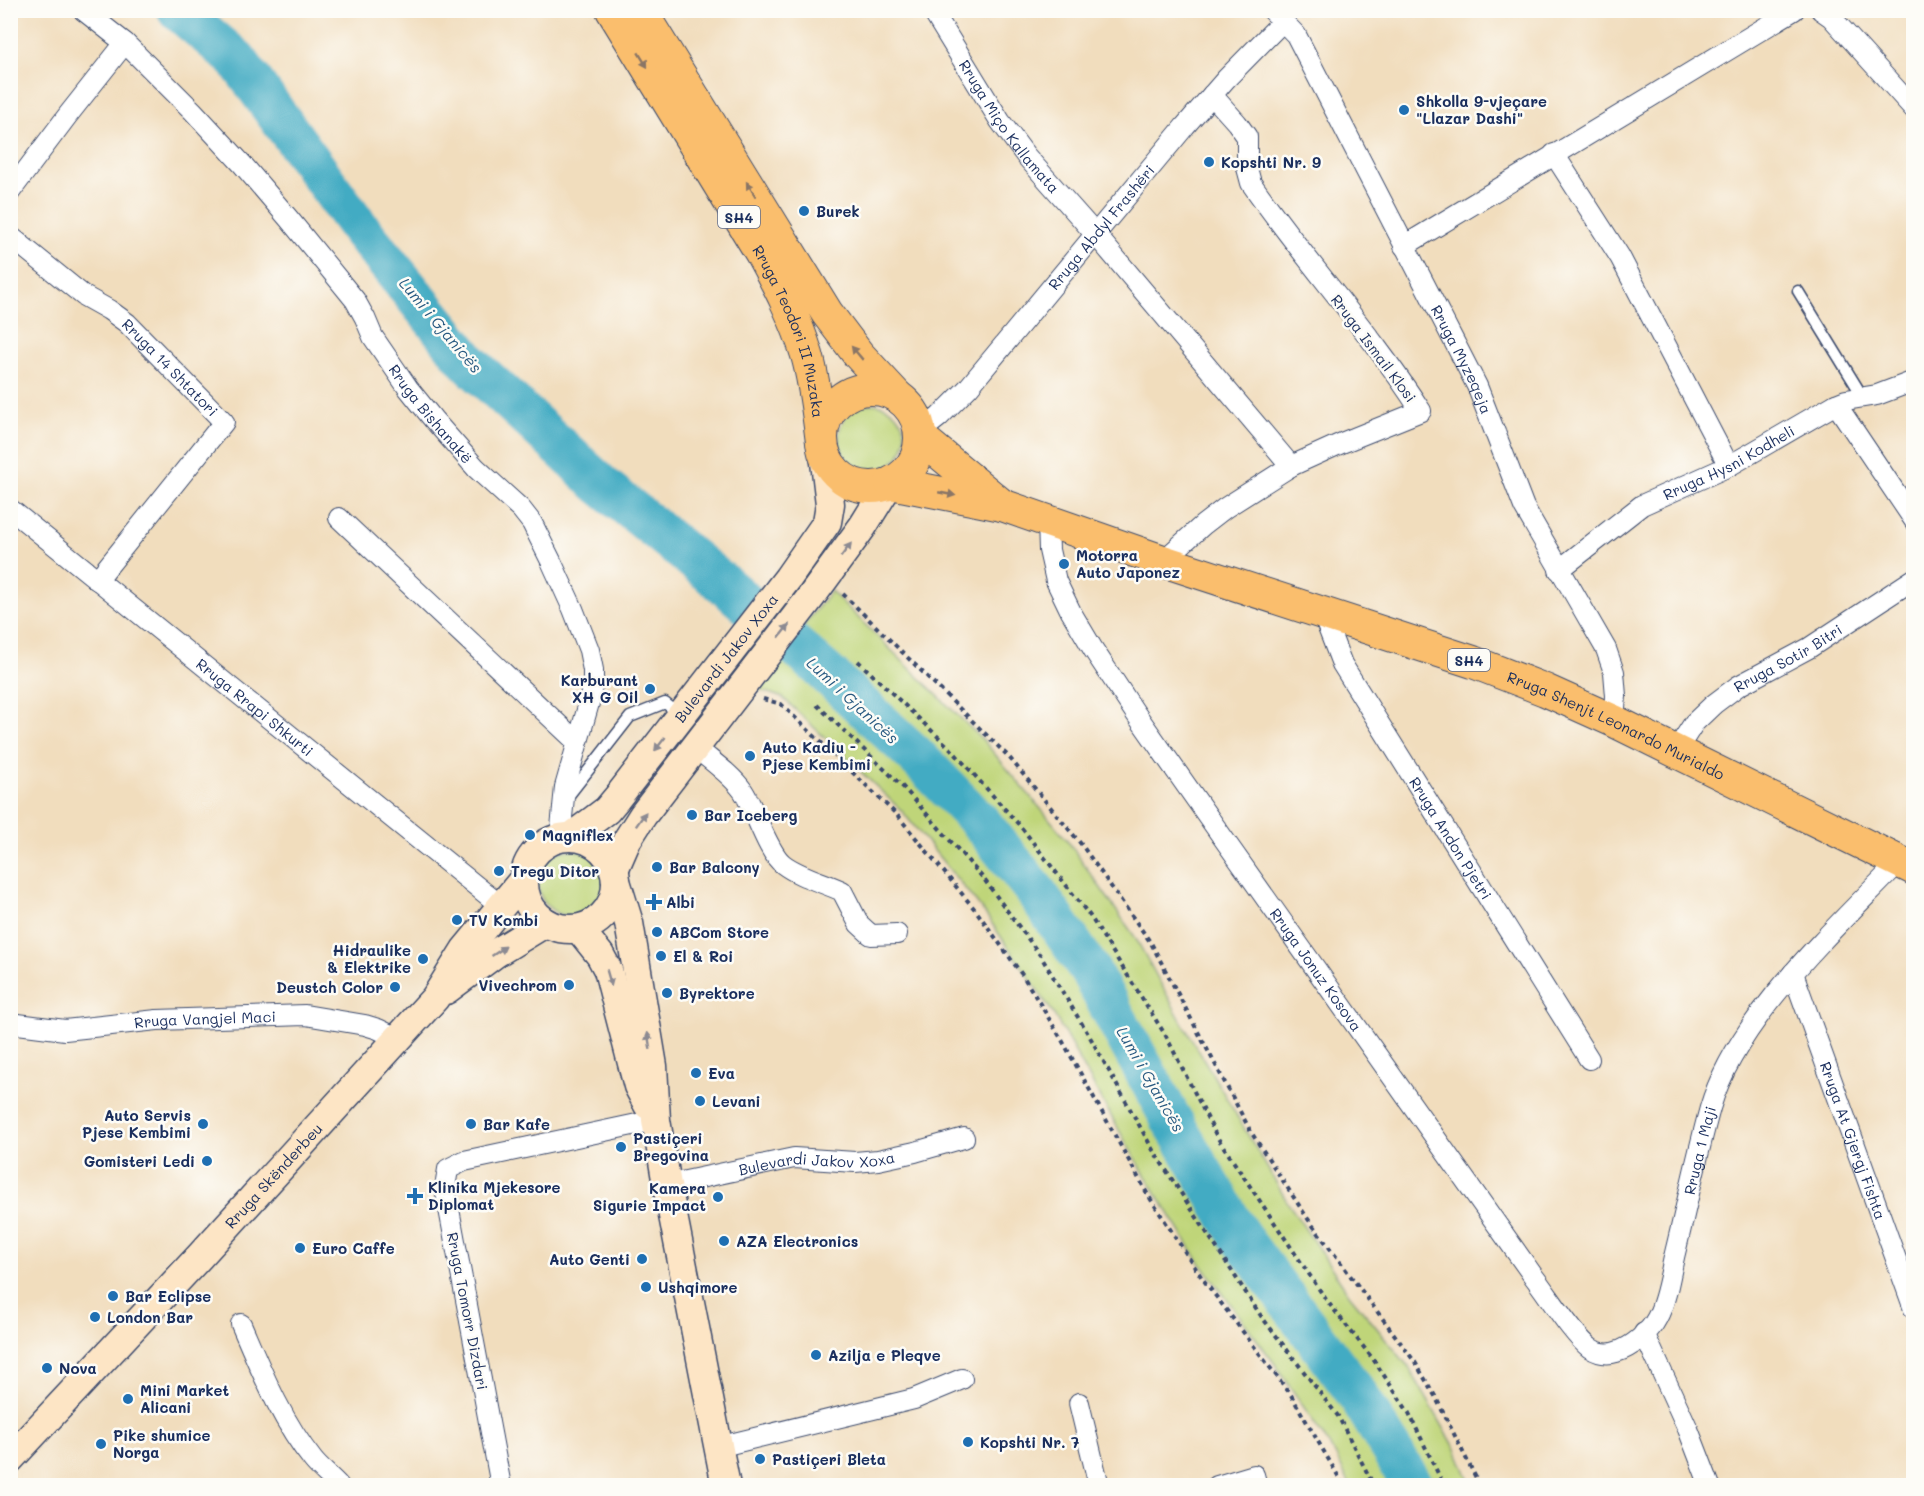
<svg xmlns="http://www.w3.org/2000/svg" width="1924" height="1496" font-family="Mali,sans-serif">
<style>
.green{fill:#bfd579;stroke:#6d826c;stroke-width:1.5}
.lines{fill:none;stroke-linecap:round;stroke-linejoin:round}
.river{stroke:#43abc3;stroke-width:42}
.lane-casing{stroke:#3b496c;stroke-width:13}
.street-casing{stroke:#3b496c;stroke-width:22}
.secondary-casing{stroke:#3b496c;stroke-width:31}
.primary-casing{stroke:#3b496c;stroke-width:34}
.path{stroke:#3b496c;stroke-width:4;stroke-dasharray:4.5 4.5;stroke-linecap:butt}
.lane{stroke:#fff;stroke-width:10}
.street{stroke:#fff;stroke-width:20}
.secondary{stroke:#fde5c5;stroke-width:28}
.primary{stroke:#fabe6d;stroke-width:32}
.oneway{fill:#8a7666}
.oneway2{fill:#8c8a92}
.poi-dot{fill:#1f6fb2;stroke:#fdfcf7;stroke-width:2}
.labels{text-anchor:middle;dominant-baseline:central;stroke-width:5;stroke-linejoin:round;paint-order:stroke}
.shield{fill:#fdfcf7;stroke:#5f6c8c;stroke-width:1.5}
.shield-label{font-size:14px;font-weight:bold;fill:#1b2f5e}
.poi-label{font-size:15px;font-weight:bold;fill:#1b2f5e;stroke:#fdfcf7;text-anchor:start}
.street-label{font-size:15px;fill:#1b2f5e;stroke:#fdfcf7}
.water-label{font-size:16px;font-style:italic;fill:#295a81;stroke:#fdfcf7}
</style>
<rect width="100%" height="100%" fill="#fdfcf7"/>
<filter id="ink" filterUnits="userSpaceOnUse"><feTurbulence type="fractalNoise" baseFrequency=".0167" numOctaves="2"/><feDisplacementMap in="SourceGraphic" scale="12" xChannelSelector="R" yChannelSelector="G"/><feConvolveMatrix kernelMatrix="1 2 1 2 8 2 1 2 1" color-interpolation-filters="sRGB"/></filter>
<filter id="wash" filterUnits="userSpaceOnUse"><feTurbulence type="fractalNoise" baseFrequency=".008" numOctaves="4" result="noise"/><feDisplacementMap in="SourceGraphic" scale="24" xChannelSelector="R" yChannelSelector="G"/><feGaussianBlur stdDeviation="1.35" result="paint"/><feColorMatrix in="noise" values="0 0 0 0 0 0 0 0 0 0 0 0 0 0 0 0 0 1.4 0 .05"/><feComposite in="paint" operator="in"/></filter>
<g filter="url(#wash)">
<rect width="100%" height="100%" fill="#f1ddbd"/>
<path class="green" d="M839 437a33 33 0 1 1 66 0a33 33 0 1 1-66 0Z
M831 591 983 740 1067 840 1135 937 1183 1024 1288 1203 1349 1294 1408 1366 1456 1449 1471 1485H1350L1335 1454 1275 1364 1198 1260 1137 1162 1053 1013 984 912 901 810 783 698 754 688Z
M538 883a33 33 0 1 1 66 0a33 33 0 1 1-66 0Z"/>
<g class="lines">
<path class="river" d="M178 10 237 60 360 229 469 363 601 485 725 585 823 670 916 756 981 823 1036 892 1089 969 1171 1119 1241 1238 1360 1398 1413 1486"/>
</g>
</g>
<g filter="url(#ink)">
<g class="lines">
<defs>
<path id="lane" d="M1798 291 1863 397
M566 799 630 717 665 703 679 714"/>
<g id="street">
<path id="s1" d="M83 10 125 43 193 111 243 165 289 219 355 300 365 318 373 337 408 388 433 419 476 468 521 509 532 523 551 561 573 609 589 650 593 670V681L589 703 565 787 560 838"/>
<path id="s2" d="M932 10 1000 121 1026 156 1096 235 1291 466"/>
<path id="s3" d="M1272 10 1296 35 1477 386 1524 507 1606 649 1614 672 1616 696 1614 721"/>
<path d="M1821 10 1831 17 1914 109"/>
<path d="M1554 154 1620 257 1729 466"/>
<path d="M10 192 68 115 125 43"/>
<path id="s4" d="M10 236 84 296 109 310 127 323 224 422 97 580"/>
<path d="M1404 246 1794 10"/>
<path d="M1836 404 1914 520"/>
<path id="s5" d="M920 432 939 417 968 388 1185 126 1226 79 1283 21"/>
<path id="s6" d="M10 509 501 906"/>
<path d="M339 518 577 742"/>
<path id="s7" d="M1048 522 1049 550 1056 581 1071 612 1093 649 1136 714 1228 845 1534 1277C1549 1296 1572 1334 1590 1348 1598 1353 1607 1355 1616 1352 1631 1348 1650 1332 1657 1318 1667 1299 1670 1274 1675 1253 1687 1204 1697 1155 1710 1108 1736 1018 1836 928 1899 862"/>
<path d="M1163 561 1203 525 1225 508 1291 466 1344 442 1421 411C1370 331 1305 261 1251 183L1247 168V137L1237 123 1212 95"/>
<path id="s8" d="M1559 570 1642 505 1729 466 1836 404 1846 400 1877 395 1914 381"/>
<path id="s9" d="M1322 612 1342 664 1589 1059"/>
<path d="M695 747C711 761 731 774 743 791 755 809 768 853 783 864 800 877 823 882 842 891L859 924 871 935 897 934"/>
<path id="s10" d="M1676 751 1694 723 1714 704 1738 686 1809 648 1914 579"/>
<path id="s11" d="M1793 973 1914 1309"/>
<path id="s12" d="M10 1023 65 1030 157 1020 305 1015 365 1025 378 1029 399 1039"/>
<path id="s13" d="M667 1185 794 1158 855 1162 878 1160 915 1152 964 1138"/>
<path d="M241 1324C261 1370 281 1420 313 1460 320 1469 331 1477 339 1486"/>
<path d="M1644 1333 1688 1429 1710 1486"/>
<path d="M1079 1403 1099 1486"/>
<path d="M718 1447 914 1399 962 1379"/>
<path d="M501 1486 445 1188 448 1169 464 1161 656 1120"/>
<path d="M1217 1486 1254 1475 1257 1486"/>
</g>
<g id="secondary">
<circle cx="570" cy="883" r="46"/>
<path id="s14" d="M571 837 607 810 617 798 788 578 827 522 830 504 824 454"/>
<path d="M614 870 627 840 643 815 811 597 863 526 889 484"/>
<path d="M616 881 629 923 653 1066 656 1120 667 1185 726 1486"/>
<path d="M579 929 600 955 608 970 634 1071 638 1086 648 1105"/>
<path d="M446 990 496 953 545 923"/>
<path id="s15" d="M10 1459 200 1256 435 998 465 950 523 880"/>
</g>
<g id="primary">
<path id="s16" d="M612 10 761 253C779 286 796 319 807 355 815 383 818 413 822 442"/>
<path d="M640 10 827 313 858 354 897 396"/>
<circle cx="871" cy="438" r="49"/>
<path d="M920 437 1002 505"/>
<path id="s17" d="M891 483 1002 505 1163 561 1473 662 1545 690 1614 721 1914 869"/>
</g>
</defs>
<use href="#lane" class="lane-casing"/>
<use href="#street" class="street-casing"/>
<use href="#secondary" class="secondary-casing"/>
<use href="#primary" class="primary-casing"/>
<path class="path" d="M843 594 1008 756 1081 844 1151 943 1251 1132 1308 1219 1415 1362 1435 1396 1480 1486
M858 661 951 749 1021 827 1090 916 1166 1036 1217 1137 1327 1301 1373 1359 1409 1413 1444 1486
M763 699 781 704 897 815 977 912 1023 976 1062 1040 1148 1195 1202 1278 1291 1395 1344 1486
M817 705 903 787 983 878 1040 955 1090 1037 1153 1150 1261 1316 1338 1416 1374 1486"/>
<use href="#lane" class="lane"/>
<use href="#street" class="street"/>
<use href="#secondary" class="secondary"/>
<use href="#primary" class="primary"/>
</g>
<defs><path id="oneway-solid" d="M-6-.8H1V-3.2L6.5 0L1 3.2V.8H-6Z" transform="scale(1.5)"/></defs>
<g class="oneway">
<use href="#oneway-solid" transform="translate(643 60) rotate(58)"/>
<use href="#oneway-solid" transform="translate(751 189) rotate(-122)"/>
<use href="#oneway-solid" transform="translate(857 353) rotate(-130)"/>
<use href="#oneway-solid" transform="translate(947 494) rotate(11)"/>
</g>
<g class="oneway2">
<use href="#oneway-solid" transform="translate(846 550) rotate(-53)"/>
<use href="#oneway-solid" transform="translate(784 631) rotate(-52)"/>
<use href="#oneway-solid" transform="translate(660 744) rotate(128)"/>
<use href="#oneway-solid" transform="translate(641 819) rotate(-55)"/>
<use href="#oneway-solid" transform="translate(499 951) rotate(-34)"/>
<use href="#oneway-solid" transform="translate(609 978) rotate(74)"/>
<use href="#oneway-solid" transform="translate(649 1041) rotate(-99)"/>
</g>
</g>
<g class="poi-dot">
<circle cx="1404" cy="110" r="6"/>
<circle cx="1209" cy="162" r="6"/>
<circle cx="804" cy="211" r="6"/>
<circle cx="1064" cy="564" r="6"/>
<circle cx="650" cy="689" r="6"/>
<circle cx="750" cy="756" r="6"/>
<circle cx="692" cy="815" r="6"/>
<circle cx="530" cy="835" r="6"/>
<circle cx="657" cy="867" r="6"/>
<circle cx="499" cy="871" r="6"/>
<path d="M651 893h6v6h6v6h-6v6h-6v-6h-6v-6h6z"/>
<circle cx="457" cy="920" r="6"/>
<circle cx="657" cy="932" r="6"/>
<circle cx="661" cy="956" r="6"/>
<circle cx="423" cy="959" r="6"/>
<circle cx="569" cy="985" r="6"/>
<circle cx="395" cy="987" r="6"/>
<circle cx="667" cy="993" r="6"/>
<circle cx="696" cy="1073" r="6"/>
<circle cx="700" cy="1101" r="6"/>
<circle cx="203" cy="1124" r="6"/>
<circle cx="471" cy="1124" r="6"/>
<circle cx="621" cy="1147" r="6"/>
<circle cx="207" cy="1161" r="6"/>
<path d="M412 1187h6v6h6v6h-6v6h-6v-6h-6v-6h6z"/>
<circle cx="718" cy="1197" r="6"/>
<circle cx="724" cy="1241" r="6"/>
<circle cx="300" cy="1248" r="6"/>
<circle cx="642" cy="1259" r="6"/>
<circle cx="646" cy="1287" r="6"/>
<circle cx="113" cy="1296" r="6"/>
<circle cx="95" cy="1317" r="6"/>
<circle cx="816" cy="1355" r="6"/>
<circle cx="47" cy="1368" r="6"/>
<circle cx="128" cy="1399" r="6"/>
<circle cx="968" cy="1442" r="6"/>
<circle cx="101" cy="1444" r="6"/>
<circle cx="760" cy="1459" r="6"/>
</g>
<g class="labels">
<g class="shield">
<rect x="718" y="206" width="42" height="22" rx="4.5"/>
<rect x="1448" y="649" width="42" height="22" rx="4.5"/>
</g>
<g class="shield-label">
<text x="739" y="217">SH4</text>
<text x="1469" y="660">SH4</text>
</g>
<g class="poi-label">
<text x="1416" y="101">Shkolla 9-vjeçare<tspan x="1416" dy="17">"Llazar Dashi"</tspan></text>
<text x="1221" y="162">Kopshti Nr. 9</text>
<text x="816" y="211">Burek</text>
<text x="1076" y="555">Motorra<tspan x="1076" dy="17">Auto Japonez</tspan></text>
<text x="638" y="680" text-anchor="end">Karburant<tspan x="638" dy="17">XH G Oil</tspan></text>
<text x="762" y="747">Auto Kadiu -<tspan x="762" dy="17">Pjese Kembimi</tspan></text>
<text x="704" y="815">Bar Iceberg</text>
<text x="542" y="835">Magniflex</text>
<text x="669" y="867">Bar Balcony</text>
<text x="511" y="871">Tregu Ditor</text>
<text x="666" y="902">Albi</text>
<text x="469" y="920">TV Kombi</text>
<text x="669" y="932">ABCom Store</text>
<text x="411" y="950" text-anchor="end">Hidraulike<tspan x="411" dy="17">&amp; Elektrike</tspan></text>
<text x="673" y="956">El &amp; Roi</text>
<text x="557" y="985" text-anchor="end">Vivechrom</text>
<text x="383" y="987" text-anchor="end">Deustch Color</text>
<text x="679" y="993">Byrektore</text>
<text x="708" y="1073">Eva</text>
<text x="712" y="1101">Levani</text>
<text x="191" y="1115" text-anchor="end">Auto Servis<tspan x="191" dy="17">Pjese Kembimi</tspan></text>
<text x="483" y="1124">Bar Kafe</text>
<text x="633" y="1138">Pastiçeri<tspan x="633" dy="17">Bregovina</tspan></text>
<text x="195" y="1161" text-anchor="end">Gomisteri Ledi</text>
<text x="428" y="1187">Klinika Mjekesore<tspan x="428" dy="17">Diplomat</tspan></text>
<text x="706" y="1188" text-anchor="end">Kamera<tspan x="706" dy="17">Sigurie Impact</tspan></text>
<text x="736" y="1241">AZA Electronics</text>
<text x="312" y="1248">Euro Caffe</text>
<text x="630" y="1259" text-anchor="end">Auto Genti</text>
<text x="658" y="1287">Ushqimore</text>
<text x="125" y="1296">Bar Eclipse</text>
<text x="107" y="1317">London Bar</text>
<text x="828" y="1355">Azilja e Pleqve</text>
<text x="59" y="1368">Nova</text>
<text x="140" y="1390">Mini Market<tspan x="140" dy="17">Alicani</tspan></text>
<text x="113" y="1435">Pike shumice<tspan x="113" dy="17">Norga</tspan></text>
<text x="980" y="1442">Kopshti Nr. 7</text>
<text x="772" y="1459">Pastiçeri Bleta</text>
</g>
<g class="street-label">
<text stroke="none"><textPath href="#s2" startOffset="140">Rruga Miço Kallamata</textPath></text>
<text stroke="none"><textPath href="#s5" startOffset="274">Rruga Abdyl Frashëri</textPath></text>
<text stroke="none"><textPath href="#s16" startOffset="369">Rruga Teodori II Muzaka</textPath></text>
<text transform="translate(1374 348) rotate(53)">Rruga Ismail Klosi</text>
<text stroke="none"><textPath href="#s3" startOffset="399">Rruga Myzeqeja</textPath></text>
<text stroke="none"><textPath href="#s4" startOffset="208">Rruga 14 Shtatori</textPath></text>
<text stroke="none"><textPath href="#s1" startOffset="536">Rruga Bishanakë</textPath></text>
<text stroke="none"><textPath href="#s8" startOffset="202">Rruga Hysni Kodheli</textPath></text>
<text stroke="none"><textPath href="#s14" startOffset="238">Bulevardi Jakov Xoxa</textPath></text>
<text stroke="none"><textPath href="#s10" startOffset="148">Rruga Sotir Bitri</textPath></text>
<text stroke="none"><textPath href="#s6" startOffset="315">Rruga Rrapi Shkurti</textPath></text>
<text stroke="none"><textPath href="#s17" startOffset="766">Rruga Shenjt Leonardo Murialdo</textPath></text>
<text stroke="none"><textPath href="#s9" startOffset="261">Rruga Andon Pjetri</textPath></text>
<text stroke="none"><textPath href="#s7" startOffset="528">Rruga Jonuz Kosova</textPath></text>
<text stroke="none"><textPath href="#s12" startOffset="196">Rruga Vangjel Maci</textPath></text>
<text stroke="none"><textPath href="#s11" startOffset="178">Rruga At Gjergj Fishta</textPath></text>
<text stroke="none"><textPath href="#s7" startOffset="1250">Rruga 1 Maji</textPath></text>
<text stroke="none"><textPath href="#s13" startOffset="152">Bulevardi Jakov Xoxa</textPath></text>
<text stroke="none"><textPath href="#s15" startOffset="387">Rruga Skënderbeu</textPath></text>
<text transform="translate(468 1311) rotate(79)">Rruga Tomorr Dizdari</text>
</g>
<g class="water-label">
<text transform="translate(441 325) rotate(50)">Lumi i Gjanicës</text>
<text transform="translate(853 700) rotate(43)">Lumi i Gjanicës</text>
<text transform="translate(1151 1079) rotate(60)">Lumi i Gjanicës</text>
</g>
</g>
<rect width="1924" height="1496" fill="none" stroke="#fdfcf7" stroke-width="36"/>
</svg>
